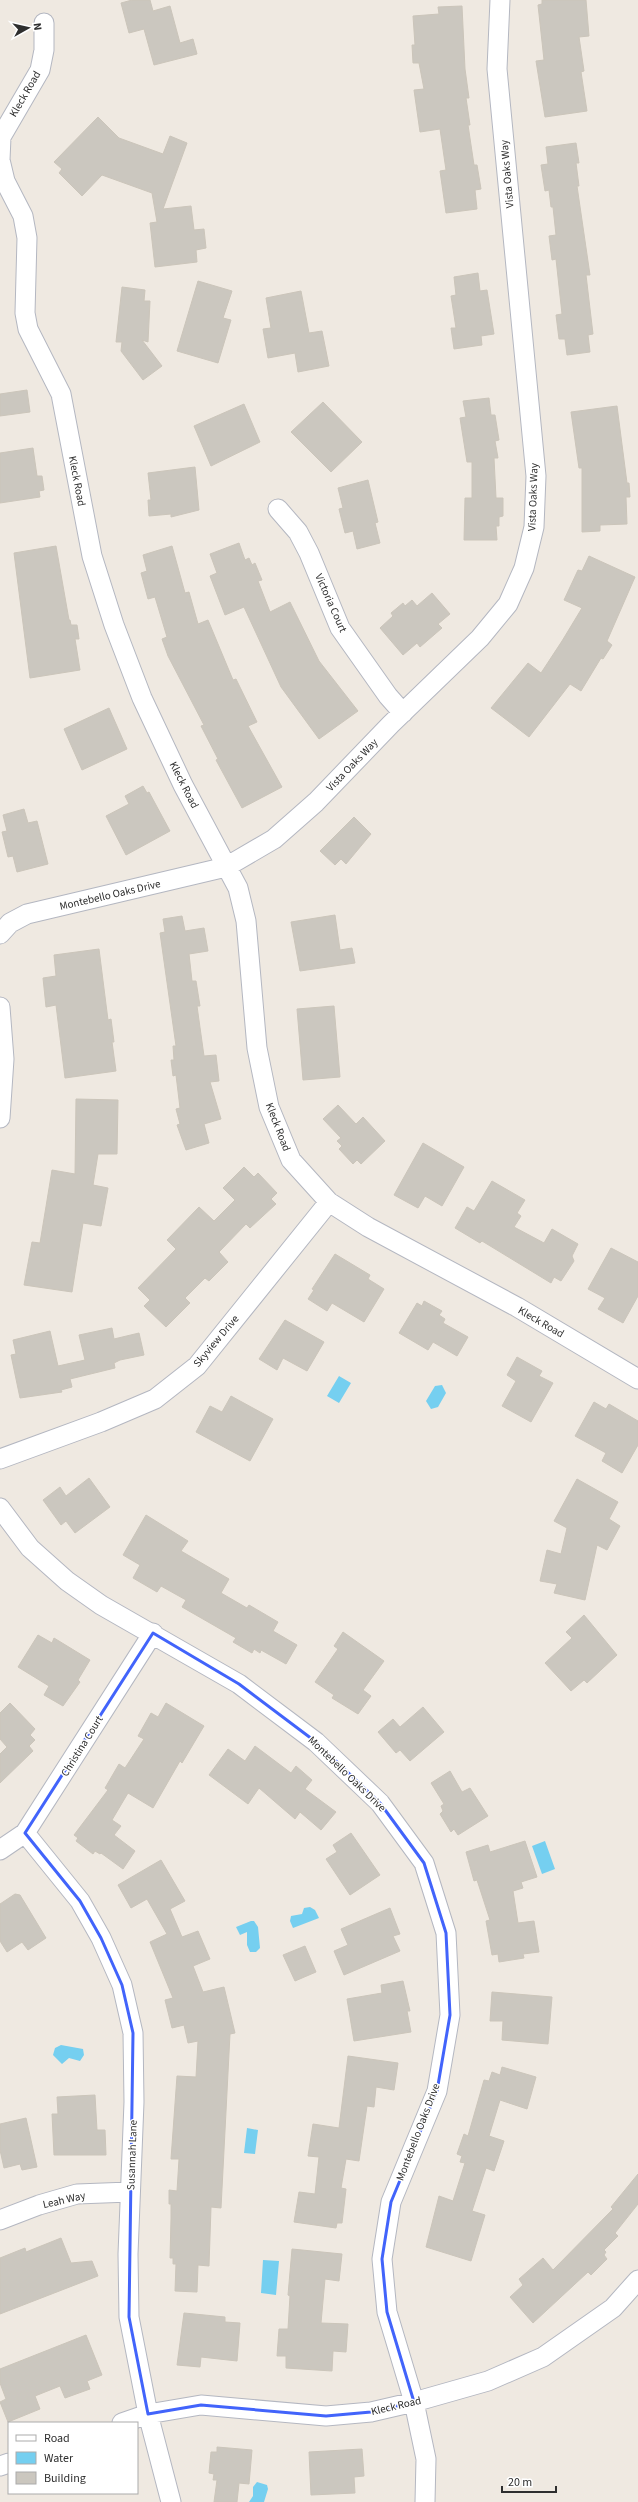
<svg xmlns="http://www.w3.org/2000/svg" width="638" height="2502" font-family="'Source Sans 3',sans-serif">
<style>
.water{fill:#75cff0}
.building{fill:#cbc7bf;stroke:#cbc5ba}
.lines{fill:none;stroke-linecap:round;stroke-linejoin:round}
.minor-casing{stroke:#b4b7c1;stroke-width:21}
.minor{stroke:#fff;stroke-width:19}
.marked{fill:none;stroke:#4264fb;stroke-width:3;stroke-linejoin:round}
.labels{text-anchor:middle;dominant-baseline:central;stroke-width:3;stroke-linejoin:round;paint-order:stroke}
.street-label{font-size:11px;fill:#2e2e2e;stroke:#fff}
</style>
<rect width="100%" height="100%" fill="#efe9e1"/>
<path class="water" d="M339 1376 351 1383 339 1403 327 1396Z
M442 1385 446 1393 438 1407 431 1409 426 1401 435 1386Z
M545 1841 555 1869 542 1874 532 1846Z
M310 1907 315 1910 319 1918 293 1928 290 1921 291 1916 302 1914 304 1908Z
M251 1921H254L258 1927 260 1948 256 1952H250L247 1945V1932L240 1935 236 1927Z
M61 2045 83 2049 84 2055 80 2061 69 2058 62 2064 53 2055 55 2048Z
M247 2128 258 2130 255 2154 244 2153Z
M263 2260 279 2261 276 2295 261 2293Z
M257 2482 267 2485 268 2489 264 2502H249L253 2496V2487Z"/>
<path class="building" d="M132 0H150L153 11 170 6 180 43 193 39 197 54 154 65 144 29 129 33 121 3Z
M542 0H586L589 36 579 37 584 71 581 72 587 111 545 117 536 61 544 60 538 5 542 4Z
M462 6 465 69 469 98H466L470 125H468L474 165H477L481 189 475 190 477 209 446 213 440 171 446 170 440 129 420 132 414 90 424 89 419 63H413L412 45H415L413 16 439 14 438 7Z
M98 117 119 138 163 154 170 136 187 143 163 209 191 206 194 230 204 229 206 248 196 250 197 262 155 267 150 223 157 222 152 193 102 175 82 196 59 173 62 169 54 162Z
M576 143 579 163H576L579 186H577L590 275H586L593 334 588 335 590 352 567 355 565 339H559L556 315 562 314 556 259 552 260 549 236 556 235 553 207H551L549 190 545 191 541 165 548 164 546 147Z
M478 273 480 291 487 290 494 334 481 336 482 345 454 349 451 328H456L451 296 456 295 454 277Z
M198 281 232 291 223 318 231 320 218 363 177 351Z
M122 287 145 290 144 301H150L148 342 142 340 162 366 143 380 121 351 122 342H116Z
M301 291 309 333 322 331 329 366 298 372 295 353 268 358 263 329 271 328 266 298Z
M27 390 30 412 0 416V394Z
M489 398 491 415H495L499 440 495 441 498 458H494L496 498H503V516L499 517V526H496L497 540H464L465 498H472V462H467L460 418 466 417 463 401Z
M323 402 362 442 331 472 291 432Z
M244 404 260 442 211 466 194 426Z
M617 406 627 483H629L630 497H626L627 524 600 525V531L582 532V468H579L571 412Z
M33 448 37 476H42L44 490 39 491 40 497 0 503V453Z
M195 467 199 510 171 517V514L149 516 148 500H151L148 473Z
M368 480 378 522 375 523 380 543 357 549 353 531 345 533 339 509 343 508 338 488Z
M239 543 245 560 249 558 252 565 255 563 262 580 258 581 270 612 290 602 319 661 358 711 319 739 281 687 244 607 225 615 210 576 217 573 210 554Z
M56 546 69 620H70L71 625H77L79 639H75L80 670 30 678 14 553Z
M172 546 185 593 189 592 198 624 208 620 233 680 236 679 257 722 248 726 282 787 242 808 216 760 218 759 201 726 204 725 168 656 162 639 167 637 155 597 148 599 141 573 147 571 143 555Z
M589 556 635 577 607 641 612 645 603 659 601 658 581 691 570 684 529 737 491 708 528 663 541 673 562 641 582 608 564 600 578 570 582 571Z
M432 593 450 614 438 624 442 628 420 647 417 643 403 655 380 628 393 616 391 613 403 603 405 606 412 600 417 606Z
M109 708 127 749 82 770 64 729Z
M143 786 147 793 149 792 170 831 126 855 106 816 129 804 125 796Z
M24 809 28 823 37 821 48 864 17 872 13 856 8 857 2 832 7 831 3 815Z
M354 817 371 834 346 864 341 859 335 865 320 851Z
M335 915 340 950 352 948 355 963 300 971 291 922Z
M182 916 185 931 204 928 208 951 189 954 192 981H196L200 1006H197L204 1056 216 1055 219 1081 210 1082 221 1119 204 1124 209 1143 186 1150 177 1125 180 1124 176 1109 180 1108 176 1075 173 1076 171 1060H174L173 1046H176L160 933 165 932 163 919Z
M99 949 108 1020 111 1019 114 1042H112L116 1071 65 1078 56 1005 46 1007 43 978 56 976 54 955Z
M334 1006 340 1077 303 1080 297 1009Z
M76 1099 118 1100 117 1154H98L93 1185 108 1188 101 1226 83 1223 72 1292 24 1285 32 1242 40 1243 52 1170 75 1174Z
M338 1105 356 1124 363 1117 385 1141 361 1164 357 1160 353 1164 339 1149 342 1146 337 1141 341 1138 323 1119Z
M423 1143 464 1167 442 1206 425 1196 418 1208 394 1195Z
M244 1167 254 1177 258 1173 277 1193 271 1199 276 1204 250 1228 246 1224 219 1252 228 1262 209 1281 205 1278 185 1298 190 1303 166 1327 144 1306 150 1300 138 1288 176 1249 167 1240 199 1207 214 1221 235 1200 223 1188Z
M492 1181 525 1200 517 1213 521 1216 514 1227 544 1243 552 1229 578 1244 572 1256 574 1261 561 1281 554 1277 551 1283 482 1241 480 1243 455 1228 467 1207 474 1211Z
M611 1248 638 1262V1296L623 1323 598 1309 605 1298 588 1289Z
M335 1254 370 1275 368 1279 384 1289 364 1322 332 1303 327 1311 308 1299 314 1290 312 1289Z
M424 1301 442 1311 439 1315 445 1319 443 1323 468 1337 457 1356 433 1342 428 1350 399 1333 417 1303 422 1306Z
M285 1320 324 1342 307 1371 283 1358 277 1370 259 1359Z
M112 1328 114 1339 139 1333 144 1355 120 1360 114 1363 115 1368 70 1379 72 1387 61 1390 62 1392 20 1398 11 1355 16 1354 13 1340 50 1331 58 1366 85 1360 79 1335Z
M517 1357 542 1371 539 1376 553 1383 531 1422 502 1406 516 1381 507 1375Z
M231 1396 273 1419 250 1461 196 1432 210 1406 222 1412Z
M594 1402 606 1409 609 1404 638 1421V1445L622 1473 602 1461 606 1453 575 1436Z
M89 1478 110 1507 75 1533 66 1521 61 1525 43 1500 60 1487 66 1496Z
M577 1479 618 1502 609 1519 620 1526 607 1550 597 1545 585 1600 554 1593 557 1584 540 1581 547 1550 561 1554 567 1528 554 1521Z
M146 1515 188 1541 181 1551 229 1579 221 1593 247 1608 249 1605 278 1622 273 1631 297 1645 286 1664 261 1650 260 1653 254 1649 252 1653 233 1642 236 1638 182 1607 186 1600 161 1586 157 1592 133 1578 140 1565 123 1555Z
M584 1615 617 1655 587 1683 584 1680 571 1691 545 1663 572 1638 566 1632Z
M343 1632 384 1661 363 1690 371 1696 358 1714 332 1698 334 1695 315 1682 338 1649 334 1646Z
M38 1635 52 1643 54 1638 90 1660 78 1680 80 1682 63 1706 44 1695 49 1686 18 1667Z
M10 1703 35 1729 30 1735 35 1740 29 1746 33 1751 0 1783V1754L7 1747 0 1739V1713Z
M166 1703 204 1726 182 1763 180 1761 153 1808 128 1793 112 1820 121 1826 114 1835 135 1851 123 1869 101 1853 100 1854 95 1851 93 1854 76 1841 78 1838 74 1835 108 1790 105 1788 119 1764 125 1768 144 1739 138 1736 151 1713 158 1717Z
M423 1707 444 1732 410 1761 400 1750 396 1753 378 1732 393 1719 400 1727Z
M255 1746 291 1773 296 1766 312 1780 305 1789 336 1812 321 1830 300 1812 295 1819 259 1788 248 1804 209 1775 228 1749 245 1761Z
M450 1771 462 1792 470 1788 488 1816 458 1835 454 1829 451 1832 440 1814 443 1811 441 1806 444 1804 431 1783Z
M351 1833 380 1875 350 1895 326 1859 337 1852 333 1845Z
M525 1841 537 1877 521 1882 523 1888 513 1891 518 1923 534 1921 539 1952 523 1954 524 1958 499 1962 498 1954 492 1955 486 1921 490 1920 477 1880 474 1881 466 1852 488 1845 490 1852Z
M161 1860 185 1901 170 1909 182 1937 198 1931 210 1959 193 1966 203 1992 224 1987 235 2033 230 2034 221 2208 211 2207 209 2266 198 2265 197 2292 175 2291 176 2264H173V2258H170L171 2219V2204H169V2190L177 2191 179 2159H171L177 2076 196 2077 198 2041 188 2043 184 2025 172 2028 165 2000 173 1998 150 1942 167 1934 147 1899 131 1908 118 1885Z
M15 1894 20 1895 46 1938 28 1950 22 1942 7 1952 0 1941V1904Z
M390 1908 400 1934 393 1936 400 1951 344 1975 334 1951 348 1945 341 1929Z
M305 1946 316 1972 295 1981 283 1955Z
M403 1981 410 2011H407L411 2032 354 2041 347 1999 382 1993 381 1985Z
M492 1992 552 1997 548 2044 502 2040 503 2021H490Z
M348 2056 398 2063 394 2090 376 2087 374 2107 367 2106 359 2161 346 2159 341 2188 346 2189 342 2223H337L336 2228 294 2222 299 2192 315 2194 319 2157 308 2156 313 2124 339 2128Z
M502 2067 536 2077 527 2109 500 2100 489 2136 504 2141 494 2171 486 2168 472 2211 485 2215 471 2261 426 2247 439 2196 453 2201 465 2163 460 2162 462 2156 457 2154 464 2134 468 2136 484 2080 489 2081 492 2072 500 2075Z
M95 2095 97 2130H105L106 2155H54L52 2114H58L57 2097Z
M26 2118 37 2167 22 2170 20 2164 4 2168 0 2150V2124Z
M638 2174V2204L615 2233 618 2236 604 2250 606 2252 604 2255 607 2259 591 2275 588 2272 533 2323 510 2297 523 2285 519 2279 543 2258 553 2270 613 2209 611 2207Z
M61 2238 71 2263 92 2261 98 2276 0 2314V2258L25 2248 26 2252Z
M292 2249 342 2254 339 2281 325 2279 321 2323 348 2324 346 2352 333 2351 332 2371 286 2368V2356H277L279 2329H288L290 2296 288 2295Z
M184 2313 225 2317V2322L240 2323 237 2361 201 2357 200 2367 177 2365Z
M86 2335 102 2375 87 2381 90 2389 65 2398 60 2386 35 2396 40 2409 8 2422 0 2402 6 2399 0 2383V2369Z
M217 2447 252 2450 249 2484 239 2483 237 2502H214L217 2480H213L214 2474 209 2473 211 2452H217Z
M362 2449 364 2476 354 2477 355 2493 311 2495 309 2452Z"/>
<g class="lines">
<defs>
<path id="minor" d="M44 23V50L40 70 1 137 0 160 5 181 23 216 27 238 25 313 28 329 61 394 92 556 114 625 142 698 183 785 238 888 246 921 257 1048 269 1107 291 1160 329 1202 368 1227 517 1307 638 1379
M278 509 298 532 309 553 340 628 388 696 403 713
M0 934 10 923 27 914 226 867 274 839 316 802 391 724 480 638 508 604 524 568 534 527 536 476 497 69 500 0
M0 1007 4 1059 0 1118
M0 1459 101 1422 155 1399 197 1366 329 1202
M0 1508 30 1548 67 1581 101 1605 239 1684 316 1742 380 1803 424 1863 446 1933 450 2015 437 2091 391 2202 382 2259 387 2312 414 2402 426 2459 425 2502
M25 1833 80 1901 101 1938 122 1985 133 2033 134 2102 128 2254 129 2317 148 2414 171 2502
M0 1850 25 1833 153 1633
M0 2220 39 2205 77 2194 130 2192
M122 2423 148 2414 201 2405 326 2416 371 2412 414 2402 488 2381 543 2357 613 2308 638 2280
M0 2466 9 2463"/>
</defs>
<use href="#minor" class="minor-casing"/>
<use href="#minor" class="minor"/>
</g>
<path class="marked" d="M153 1633 239 1684 316 1742 380 1803 424 1863 446 1933 450 2015 437 2091 391 2202 382 2259 387 2312 414 2402 371 2412 326 2416 201 2405 148 2414 129 2317 133 2033 122 1985 101 1938 80 1901 25 1833Z"/>
<g class="labels">
<g class="street-label">
<text transform="translate(25 94) rotate(-60)">Kleck Road</text>
<text transform="translate(507 174) rotate(-95)">Vista Oaks Way</text>
<text transform="translate(77 481) rotate(79)">Kleck Road</text>
<text transform="translate(533 497) rotate(-88)">Vista Oaks Way</text>
<text transform="translate(331 603) rotate(66)">Victoria Court</text>
<text transform="translate(352 765) rotate(-46)">Vista Oaks Way</text>
<text transform="translate(184 785) rotate(63)">Kleck Road</text>
<text transform="translate(110 895) rotate(-13)">Montebello Oaks Drive</text>
<text transform="translate(278 1127) rotate(69)">Kleck Road</text>
<text transform="translate(541 1322) rotate(30)">Kleck Road</text>
<text transform="translate(216 1341) rotate(-50)">Skyview Drive</text>
<text transform="translate(82 1746) rotate(-58)">Christina Court</text>
<text transform="translate(347 1774) rotate(44)">Montebello Oaks Drive</text>
<text transform="translate(418 2132) rotate(-69)">Montebello Oaks Drive</text>
<text transform="translate(132 2155) rotate(-88)">Susannah Lane</text>
<text transform="translate(64 2200) rotate(-13)">Leah Way</text>
<text transform="translate(396 2406) rotate(-13)">Kleck Road</text>
</g>
</g>
<rect x="8" y="2422" width="130" height="72" fill="#ffffff" stroke="#ababab"/>
<rect x="16" y="2435" width="20" height="6" fill="#ffffff" stroke="#ababab"/>
<text x="44" y="2442" font-size="12" fill="#2e2e2e">Road</text>
<rect x="16" y="2452" width="20" height="12" fill="#75cff0" stroke="#ababab"/>
<text x="44" y="2462" font-size="12" fill="#2e2e2e">Water</text>
<rect x="16" y="2472" width="20" height="12" fill="#cbc7bf" stroke="#ababab"/>
<text x="44" y="2482" font-size="12" fill="#2e2e2e">Building</text>
<g transform="translate(28 28) rotate(82)" stroke="#ffffff" stroke-width="3" paint-order="stroke">
<path d="M0-3L7 15L0 10L-7 15Z" fill="#2e2e2e"/>
<text y="-6" font-size="11" font-weight="bold" text-anchor="middle" fill="#2e2e2e">N</text>
</g>
<path d="M502 2486v6h54v-6" fill="none" stroke="#2e2e2e" stroke-width="2"/>
<text x="508" y="2486" font-size="12" fill="#2e2e2e" stroke="#ffffff" stroke-width="3" paint-order="stroke">20 m</text>
</svg>
